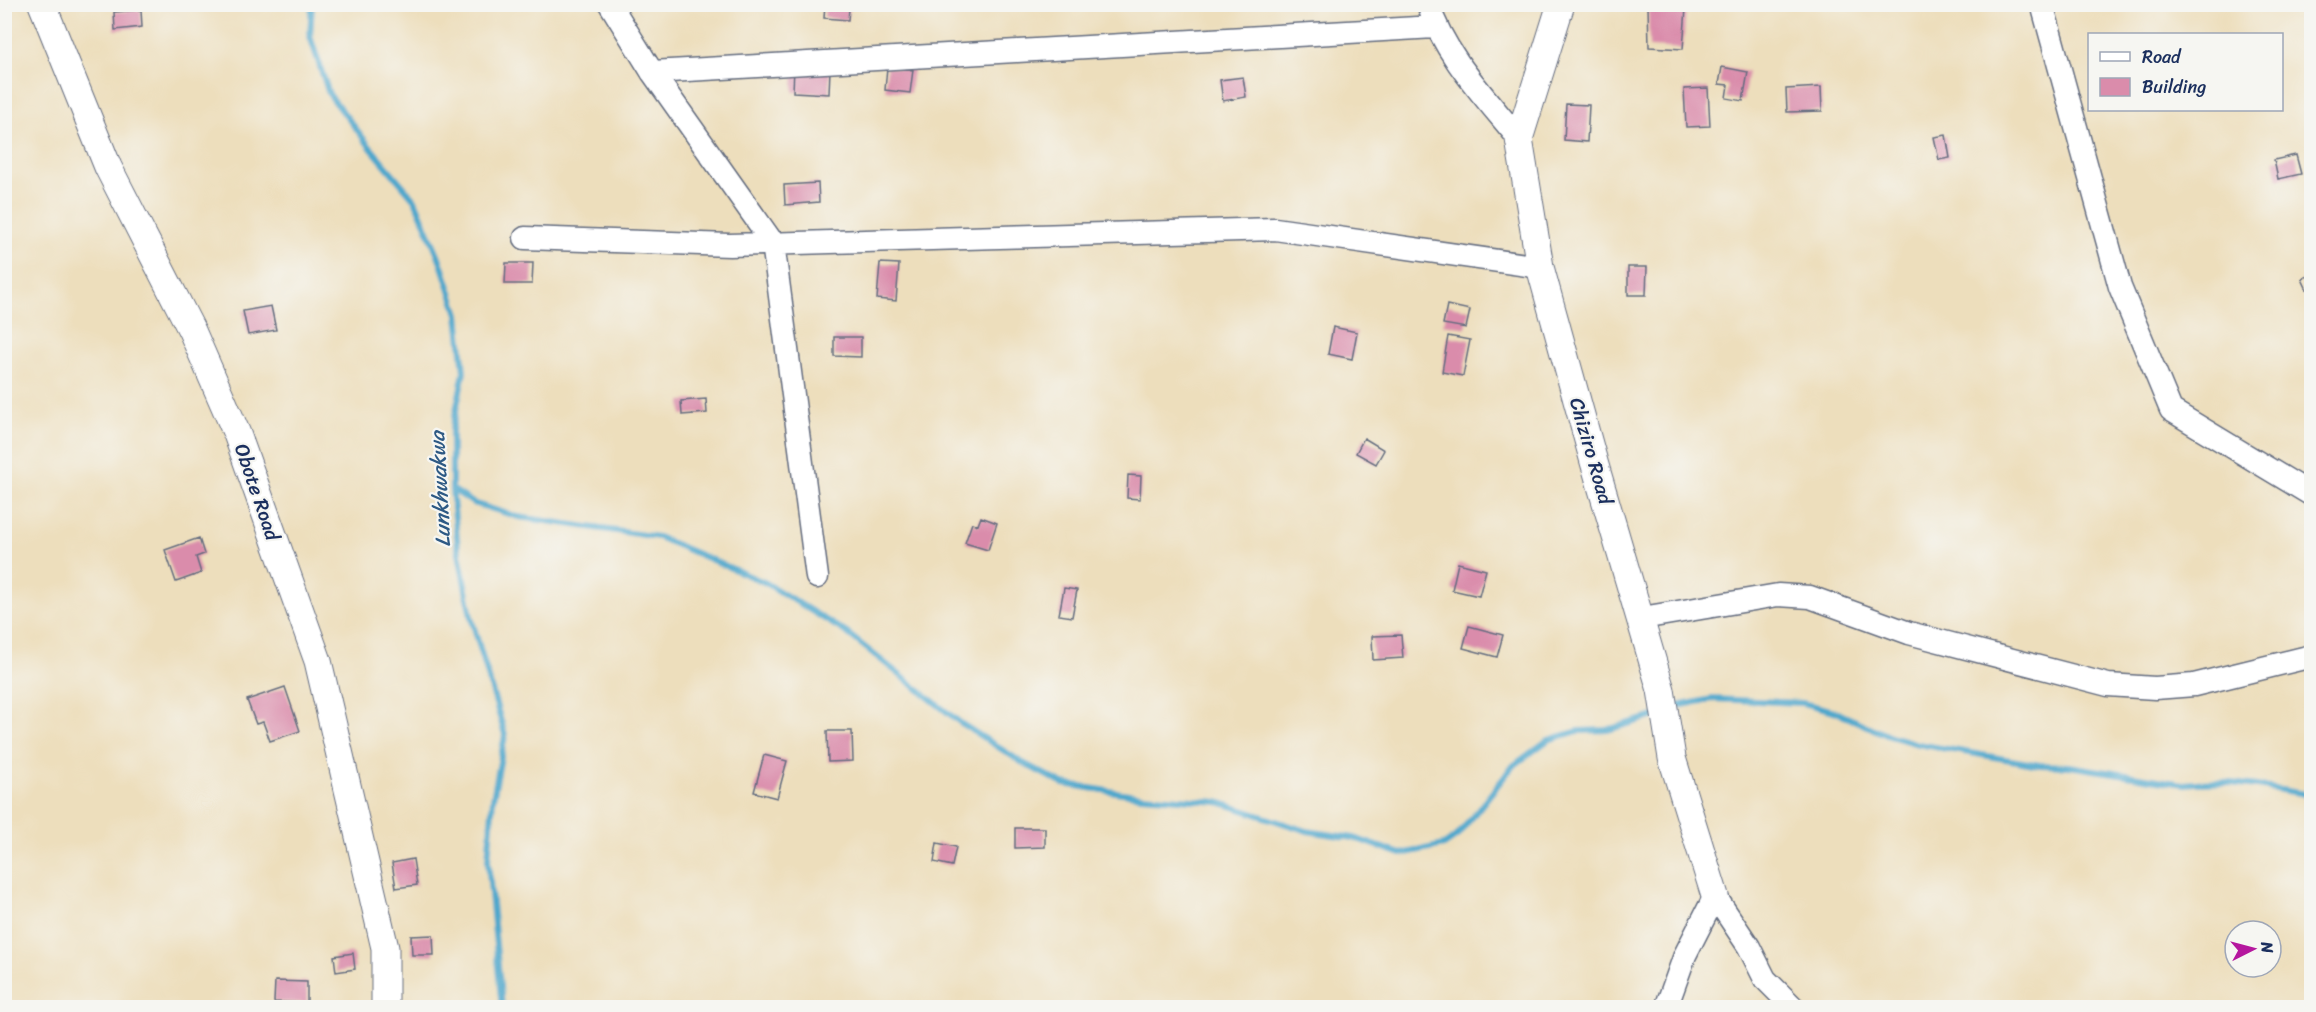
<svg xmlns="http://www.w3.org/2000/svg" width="2316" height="1012" font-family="Sriracha,sans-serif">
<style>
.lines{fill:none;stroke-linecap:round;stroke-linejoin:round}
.stream{stroke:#4fa7cc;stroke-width:6}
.building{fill:#da8cab}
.minor-casing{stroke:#646c7f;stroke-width:25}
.tertiary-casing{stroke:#646c7f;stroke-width:29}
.minor{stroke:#fff;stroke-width:22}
.tertiary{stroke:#fff;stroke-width:27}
.labels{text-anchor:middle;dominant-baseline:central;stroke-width:4.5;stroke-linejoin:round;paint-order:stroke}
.street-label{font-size:20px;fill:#1b2f5e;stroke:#f6f6f2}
.water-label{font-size:21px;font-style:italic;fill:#2d5984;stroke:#f6f6f2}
</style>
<rect width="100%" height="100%" fill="#f6f6f2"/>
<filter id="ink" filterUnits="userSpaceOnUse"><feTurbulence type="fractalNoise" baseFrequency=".0167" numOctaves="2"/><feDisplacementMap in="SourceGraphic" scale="12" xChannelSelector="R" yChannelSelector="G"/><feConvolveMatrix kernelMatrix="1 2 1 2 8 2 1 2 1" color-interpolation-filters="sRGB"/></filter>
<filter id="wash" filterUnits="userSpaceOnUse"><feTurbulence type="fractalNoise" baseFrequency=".008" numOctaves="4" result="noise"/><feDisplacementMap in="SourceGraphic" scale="24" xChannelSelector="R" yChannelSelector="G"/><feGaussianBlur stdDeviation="1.35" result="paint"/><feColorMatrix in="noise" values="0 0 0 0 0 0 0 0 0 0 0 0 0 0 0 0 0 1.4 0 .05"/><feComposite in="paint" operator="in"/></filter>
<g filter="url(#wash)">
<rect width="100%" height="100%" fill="#eddebc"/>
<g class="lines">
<path class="stream" d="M312 4 310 36 329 94 371 148 415 200 439 257 458 314 464 372 452 430V489L458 548 471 617 505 735 493 799 488 861 502 1008
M452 489 473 503 518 517 658 537 766 583 847 633 962 724 1023 763 1063 784 1142 796 1218 802 1307 831 1354 838 1401 854 1444 845 1457 836 1513 766 1548 740 1578 731 1607 730 1658 715
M1672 707 1712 699 1802 703 1831 710 1887 735 1918 744 2040 765 2069 766 2184 784C2233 779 2264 788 2312 795"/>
</g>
<g id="blocks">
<path class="building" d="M825 4 849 9 848 20 824 18Z
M1648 6 1686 8 1683 49 1649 47Z
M141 10 142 27 115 30 114 12Z
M794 67 830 70 829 94 793 92Z
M887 67 913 70 910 93 885 90Z
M1722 67 1748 72 1743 101 1726 98 1728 85 1719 84Z
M1243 77 1246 97 1223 101 1220 80Z
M1821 87 1822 111 1787 112 1786 89Z
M1708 88 1710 126 1686 127 1684 89Z
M1566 104 1589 105 1587 142 1564 140Z
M1946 135 1950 158 1939 160 1934 137Z
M2296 155 2301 174 2278 179 2274 160Z
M818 183 819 202 785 205 784 185Z
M506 263H533L532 284H505Z
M880 263 899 264 896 301 877 299Z
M1628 267H1647L1646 295H1628Z
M2312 274V300L2302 279Z
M1447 305 1470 310 1466 328 1443 324Z
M271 306 276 330 248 335 243 311Z
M1333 327 1357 332 1352 359 1328 354Z
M1448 336 1470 340 1463 376 1442 372Z
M834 337H861V357L834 356Z
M706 399 707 413 682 415 681 401Z
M1364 438 1384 450 1376 464 1356 453Z
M1128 475 1141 476 1140 499 1127 498Z
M981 517 997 523 988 550 965 543 972 523 978 525Z
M199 538 204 554 196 557 201 573 176 582 165 550Z
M1458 563 1486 570 1479 596 1452 590Z
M1064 588 1077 590 1072 617 1059 615Z
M1469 626 1503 635 1497 657 1463 648Z
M1401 635 1403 658 1373 660 1372 636Z
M285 687 300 731 270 741 263 722 256 724 247 700Z
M827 731H852L853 761 828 762Z
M764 755 787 761 777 798 754 792Z
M1015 828H1045V847L1015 848Z
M937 843 956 847 952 866 934 862Z
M413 859 417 885 396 888 392 863Z
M433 935 434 955H412L411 936Z
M353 953 355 969 336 972 334 956Z
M275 981 307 982V1003L274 1002Z"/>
</g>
</g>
<g filter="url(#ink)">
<use href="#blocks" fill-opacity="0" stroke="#646c7f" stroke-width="1.5"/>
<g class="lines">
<defs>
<path id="minor" d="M610 4 652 72 773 243 817 577
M1428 4C1444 55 1486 98 1519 139
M2042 4 2120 287 2171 410 2312 495
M652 72 1435 27
M525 238 730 245 1275 229 1540 267
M1642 618 1778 595 1810 597 1909 633 2108 685 2155 688 2194 685 2312 656
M1666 1008 1685 955 1715 896 1749 947 1765 979 1794 1008"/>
<path id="tertiary" d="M42 4 108 167 192 331 237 434 318 661 385 948V1008
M1561 4 1519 139 1540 267 1594 462 1661 690 1672 758 1715 896"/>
</defs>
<use href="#minor" class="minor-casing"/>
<use href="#tertiary" class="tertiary-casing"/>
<use href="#minor" class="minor"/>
<use href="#tertiary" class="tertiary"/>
</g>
</g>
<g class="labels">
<g class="street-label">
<text transform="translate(1591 451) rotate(74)">Chiziro Road</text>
<text transform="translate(257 492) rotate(71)">Obote Road</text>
</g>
<g class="water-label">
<text transform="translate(440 489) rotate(-93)">Lunkhwakwa</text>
</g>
</g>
<rect width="2316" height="1012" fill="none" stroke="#f6f6f2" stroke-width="24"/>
<rect x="2088" y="33" width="195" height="78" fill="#f6f6f2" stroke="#9ea6b7" stroke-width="1.5"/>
<rect x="2100" y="52" width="30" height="9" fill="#ffffff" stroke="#9ea6b7" stroke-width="1.5"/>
<text x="2142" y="63" font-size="18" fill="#1b2f5e">Road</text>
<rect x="2100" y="78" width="30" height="18" fill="#da8cab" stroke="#9ea6b7" stroke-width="1.5"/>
<text x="2142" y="93" font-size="18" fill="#1b2f5e">Building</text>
<g transform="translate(2253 949) rotate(84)"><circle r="28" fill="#f6f6f2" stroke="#9ea6b7" stroke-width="1.5"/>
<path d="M0-4.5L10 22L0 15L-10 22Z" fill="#b5179e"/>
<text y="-9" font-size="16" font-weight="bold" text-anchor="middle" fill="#1b2f5e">N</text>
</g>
</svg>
